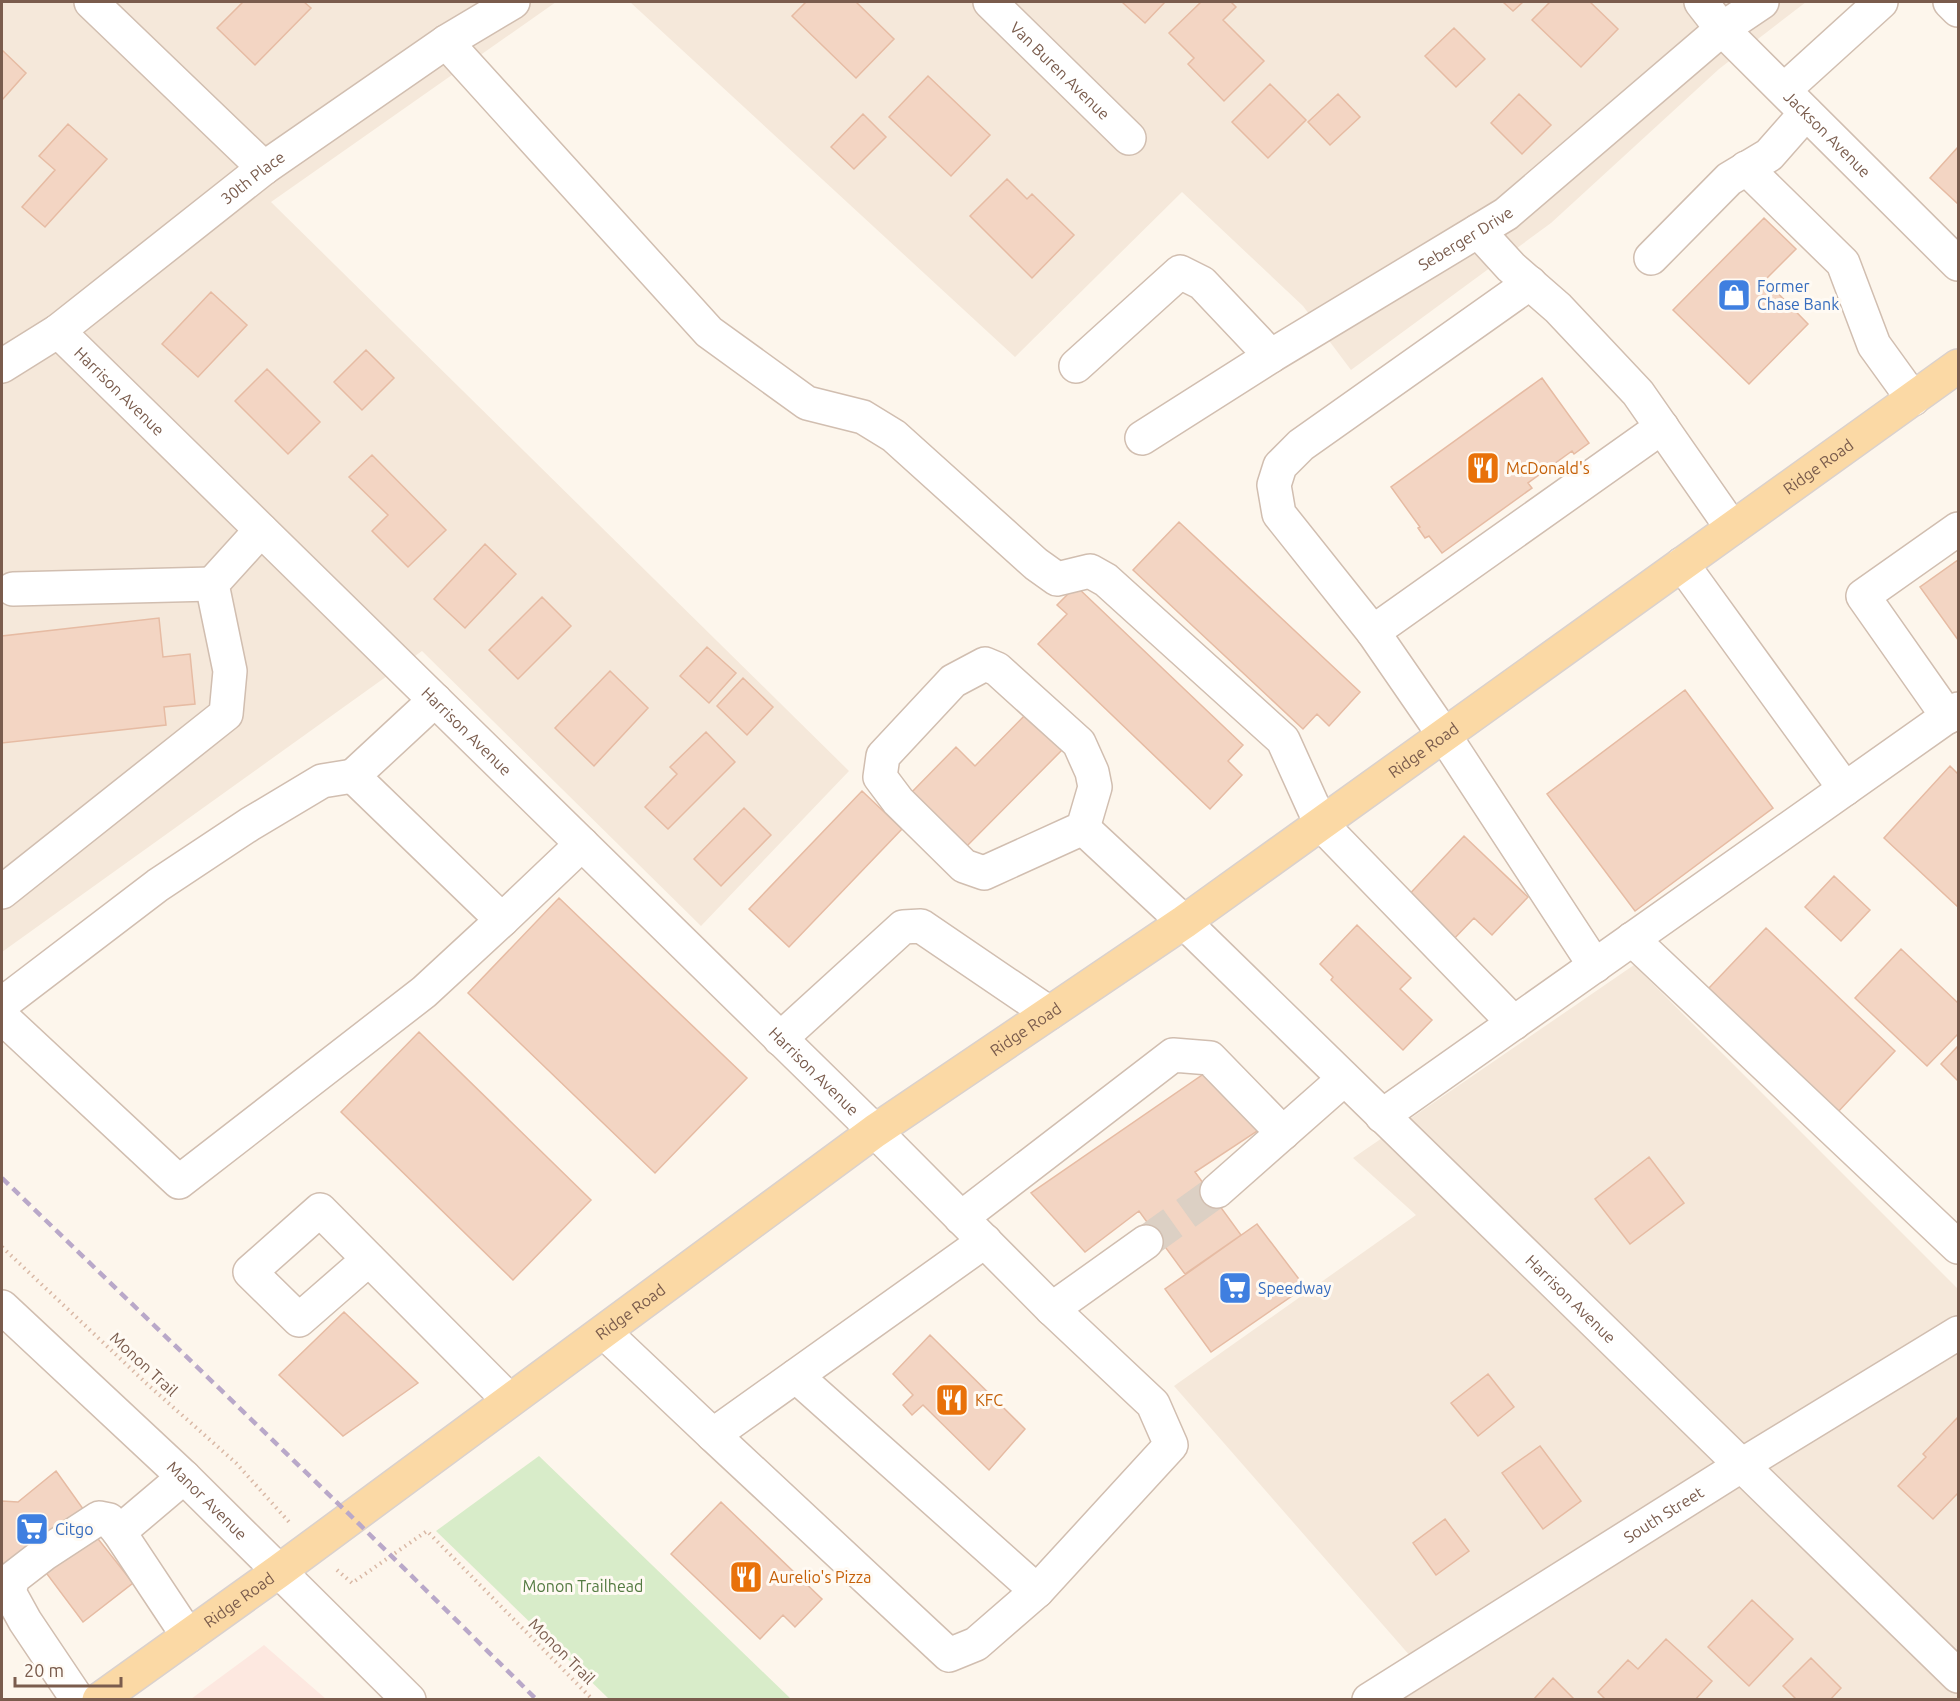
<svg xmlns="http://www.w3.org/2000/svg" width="1960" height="1701" font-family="Ubuntu,sans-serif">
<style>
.residential{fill:#f5e8da}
.commercial{fill:#fde8e0}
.green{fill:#d8ecc9}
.building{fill:#f3d5c3;stroke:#e6bba3;stroke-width:1.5}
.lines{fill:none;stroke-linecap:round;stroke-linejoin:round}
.minor-tunnel{stroke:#dcd0c4;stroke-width:33;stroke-dasharray:33 16;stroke-linecap:butt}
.minor-casing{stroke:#d1beb0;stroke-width:36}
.major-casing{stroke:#dad1cd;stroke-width:36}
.path{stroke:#d9b8a5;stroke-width:4;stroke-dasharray:1.5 4.5;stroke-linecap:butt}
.minor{stroke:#fff;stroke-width:33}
.major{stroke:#fbd9a5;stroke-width:33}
.rail{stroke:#b9a8c9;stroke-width:4.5;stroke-dasharray:9 6;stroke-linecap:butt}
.labels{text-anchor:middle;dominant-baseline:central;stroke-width:6;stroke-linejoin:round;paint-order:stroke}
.street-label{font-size:16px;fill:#7a5c4d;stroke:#fffaf3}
.shop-label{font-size:16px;fill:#366cbe;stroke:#fffaf3;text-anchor:start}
.food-label{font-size:16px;fill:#c56008;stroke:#fffaf3;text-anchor:start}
.park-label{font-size:16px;fill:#537a41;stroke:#fffaf3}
</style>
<rect width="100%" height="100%" fill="#fdf6ec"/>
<path class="residential" d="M2 2H556L271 202 849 771 701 926 422 651 2 952Z
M630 2H1806L1719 69 1551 223 1351 370 1303 306 1182 192 1015 357Z
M1634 965 1958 1289V1699H1404L1432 1681 1174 1386 1416 1215 1353 1158Z"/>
<path class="commercial" d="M264 1645 326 1699H191Z"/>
<path class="green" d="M539 1456 791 1699H609L436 1531Z"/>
<path class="building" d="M243 2H304L311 8 255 65 217 28Z
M806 2H856L894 39 856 78 792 16Z
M1122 2H1165L1145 23Z
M1201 2H1231L1236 7 1223 20 1264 61 1224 101 1188 64 1194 58 1169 33Z
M1503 2H1523L1513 11Z
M1550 2H1590L1618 29 1581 67 1532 20Z
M1454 28 1485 59 1456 87 1425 56Z
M2 50 26 73 2 100Z
M928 76 990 135 951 176 889 117Z
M1270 84 1306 120 1268 158 1232 122Z
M1338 94 1360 117 1330 145 1308 122Z
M1519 94 1551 125 1522 154 1491 123Z
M863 114 886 137 854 169 831 147Z
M68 124 107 159 45 227 22 207 55 170 39 156Z
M1958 147V204L1930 178Z
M1007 179 1027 199 1032 194 1074 235 1032 278 970 216Z
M1764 218 1796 249 1765 280 1808 324 1749 384 1673 310Z
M211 292 247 325 198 377 162 344Z
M366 350 394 378 362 410 334 382Z
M267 369 320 422 288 454 235 401Z
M1542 378 1589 443 1574 454 1572 451 1528 483 1532 488 1442 553 1429 536 1425 538 1418 528 1420 527 1391 487Z
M372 455 446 530 408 567 372 531 388 515 349 477Z
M1179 522 1360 692 1329 726 1317 714 1303 729 1133 570Z
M485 544 516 574 465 628 434 599Z
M1958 560V640L1920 587Z
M1076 586 1243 745 1228 761 1242 775 1210 809 1038 644 1067 614 1057 605Z
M542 597 571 626 518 679 489 650Z
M159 618 163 657 190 654 195 704 164 707 166 725 2 743V636Z
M707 647 736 673 709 703 680 676Z
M610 671 648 708 594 766 555 728Z
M743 678 773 707 747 735 717 706Z
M1685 690 1773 808 1635 911 1547 794Z
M1030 710 1066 746 962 851 907 797 956 747 975 766Z
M706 732 735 762 668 829 645 807 677 774 670 767Z
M1950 766 1958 774V907L1884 838Z
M862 791 902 829 789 947 749 909Z
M744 808 771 835 721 886 694 859Z
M1464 836 1528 897 1492 935 1474 918 1450 943 1404 900Z
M1834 876 1870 910 1841 941 1805 907Z
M559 898 747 1078 655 1173 468 993Z
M1357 925 1411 978 1400 989 1432 1020 1403 1050 1331 980 1333 977 1320 964Z
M1766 928 1895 1051 1837 1113 1708 989Z
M1901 949 1958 1003V1034L1927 1066 1855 998Z
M419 1032 591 1200 513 1280 341 1112Z
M1958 1046V1081L1941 1064Z
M1208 1071 1265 1126 1195 1172 1241 1235 1185 1274 1139 1211 1085 1252 1031 1193Z
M1649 1157 1684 1203 1630 1244 1595 1199Z
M1257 1224 1305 1287 1211 1352 1165 1289Z
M344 1312 418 1383 343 1436 279 1375Z
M930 1335 1025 1429 989 1470 923 1405 912 1415 903 1405 913 1395 893 1374Z
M1488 1374 1514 1407 1478 1436 1451 1403Z
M1957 1418 1958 1420V1493L1933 1519 1898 1486 1926 1457 1923 1454Z
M1540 1446 1581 1501 1543 1529 1502 1473Z
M56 1471 86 1513 2 1570V1501L18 1502Z
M721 1502 822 1599 795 1627 783 1615 760 1639 671 1554Z
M1445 1519 1469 1551 1436 1575 1413 1543Z
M91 1530 133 1583 83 1622 41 1566Z
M1752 1600 1793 1639 1749 1686 1708 1647Z
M1666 1639 1712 1681 1695 1700H1606L1598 1692 1628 1660 1638 1669Z
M1811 1658 1841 1688 1830 1700H1797L1783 1686Z
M1553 1678 1575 1700H1533Z"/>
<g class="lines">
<path class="minor-tunnel" d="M1146 1242 1217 1191"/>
<defs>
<g id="minor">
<path d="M91 2 264 168"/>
<path id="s1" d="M990 2 1129 138"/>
<path id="s2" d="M1701 2 1722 29 1958 264"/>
<path d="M1950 2 1958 10"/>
<path d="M446 42 709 332 807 403 863 417 894 436 1036 564 1057 579 1090 571 1106 580 1283 740 1321 824 1514 1023"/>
<path d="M1784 90 1881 2"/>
<path d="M1746 168 1843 263 1874 345 1913 399"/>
<path d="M1478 231 1511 267 1558 308 1638 393 1732 528"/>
<path d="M1651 258 1729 179 1769 155 1806 113"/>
<path d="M1530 283 1301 445 1280 466 1274 485 1279 514 1373 632 1444 735 1595 966"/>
<path id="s3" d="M58 331 875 1131 1052 1309 1146 1242"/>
<path id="s4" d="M2 366 58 331 264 168 446 42 513 2"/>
<path d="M1076 366 1180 272 1202 283 1271 356"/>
<path id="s5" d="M1142 438 1271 356 1506 214 1722 29 1762 2"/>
<path d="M1682 564 1845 789"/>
<path d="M13 589 212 584"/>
<path d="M1373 632 1662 427"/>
<path d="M985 664 997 669 1079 743 1092 772 1095 787 1083 828 984 873 964 866 898 801 880 777 883 756 953 681Z"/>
<path d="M435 700 353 776 502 920 582 844"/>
<path d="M1948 717 1863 596 1958 529"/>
<path id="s6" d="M1083 828 1184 922 1958 1676"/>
<path d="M2 892 226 714 230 671 212 584 261 530"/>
<path d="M1632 939 1958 1247"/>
<path d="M2 1004 158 885 250 824 322 781 353 776"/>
<path d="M2 1017 179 1182 424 992 502 920"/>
<path d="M780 1039 903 927 921 926 1049 1013"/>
<path d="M1382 1116 1958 709"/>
<path d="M1217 1191 1344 1079"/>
<path d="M961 1218 1173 1055 1210 1058 1283 1133"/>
<path d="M369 1259 299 1320 250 1272 320 1210 509 1400"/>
<path id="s7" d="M2 1307 184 1477 409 1700"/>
<path d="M604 1332 713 1435 985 1241"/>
<path d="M796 1376 1037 1591 1171 1445 1153 1404 1052 1309"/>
<path d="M713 1435 949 1655 976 1644 1037 1591"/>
<path d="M119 1532 184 1477"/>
<path d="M78 1700 25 1621 9 1592 13 1578 44 1554 99 1518 109 1520 119 1532 188 1636"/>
<path id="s8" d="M1369 1700 1742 1465 1958 1333"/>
</g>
<g id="major">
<path id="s9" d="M99 1700 279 1571 875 1131 1184 922 1958 366"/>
</g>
</defs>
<use href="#minor" class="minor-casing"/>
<use href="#major" class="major-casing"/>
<path class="path" d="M2 1247 147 1384 236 1463 289 1522
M337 1570 352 1583 427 1531 593 1700"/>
<use href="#minor" class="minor"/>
<use href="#major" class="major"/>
<path class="rail" d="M2 1178 352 1517 537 1700"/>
</g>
<defs>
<symbol id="shop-square" viewBox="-11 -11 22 22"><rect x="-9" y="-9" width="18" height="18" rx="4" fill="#3f7fe0" stroke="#fffaf3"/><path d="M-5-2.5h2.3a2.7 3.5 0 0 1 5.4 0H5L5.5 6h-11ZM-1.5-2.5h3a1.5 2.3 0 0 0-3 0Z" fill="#fff"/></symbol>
<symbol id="restaurant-square" viewBox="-11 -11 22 22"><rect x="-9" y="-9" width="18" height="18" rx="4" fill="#e8710a" stroke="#fffaf3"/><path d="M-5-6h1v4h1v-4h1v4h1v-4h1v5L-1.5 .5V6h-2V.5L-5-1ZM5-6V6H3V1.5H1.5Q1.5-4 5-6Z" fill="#fff"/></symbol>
<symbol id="supermarket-square" viewBox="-11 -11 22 22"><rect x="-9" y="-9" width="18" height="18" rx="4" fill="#3f7fe0" stroke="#fffaf3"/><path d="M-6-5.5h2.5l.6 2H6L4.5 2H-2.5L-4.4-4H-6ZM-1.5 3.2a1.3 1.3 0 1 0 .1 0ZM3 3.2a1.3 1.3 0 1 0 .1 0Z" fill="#fff"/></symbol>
</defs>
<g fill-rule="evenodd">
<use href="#shop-square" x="1715" y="276" width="38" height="38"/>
<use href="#restaurant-square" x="1464" y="449" width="38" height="38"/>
<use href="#supermarket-square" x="1216" y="1269" width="38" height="38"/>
<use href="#restaurant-square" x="933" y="1381" width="38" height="38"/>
<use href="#supermarket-square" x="13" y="1510" width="38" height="38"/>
<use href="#restaurant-square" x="727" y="1558" width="38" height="38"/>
</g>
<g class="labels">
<g class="street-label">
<text stroke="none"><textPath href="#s1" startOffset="98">Van Buren Avenue</textPath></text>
<text stroke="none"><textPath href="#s2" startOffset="183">Jackson Avenue</textPath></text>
<text stroke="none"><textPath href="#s4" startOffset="314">30th Place</textPath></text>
<text stroke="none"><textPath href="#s5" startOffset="380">Seberger Drive</textPath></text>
<text stroke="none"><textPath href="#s3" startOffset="86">Harrison Avenue</textPath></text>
<text stroke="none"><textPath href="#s9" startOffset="2116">Ridge Road</textPath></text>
<text stroke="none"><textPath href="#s3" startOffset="572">Harrison Avenue</textPath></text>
<text stroke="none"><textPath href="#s9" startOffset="1630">Ridge Road</textPath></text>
<text stroke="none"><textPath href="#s9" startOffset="1144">Ridge Road</textPath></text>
<text stroke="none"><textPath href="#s3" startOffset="1058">Harrison Avenue</textPath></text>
<text stroke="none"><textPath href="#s6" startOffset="678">Harrison Avenue</textPath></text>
<text stroke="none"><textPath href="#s9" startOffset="658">Ridge Road</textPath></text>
<text transform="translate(144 1364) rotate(43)">Monon Trail</text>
<text stroke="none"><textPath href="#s7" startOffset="282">Manor Avenue</textPath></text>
<text stroke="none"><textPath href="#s8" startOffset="348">South Street</textPath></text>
<text stroke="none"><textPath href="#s9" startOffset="172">Ridge Road</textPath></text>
<text transform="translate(562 1651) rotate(45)">Monon Trail</text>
</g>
<g class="shop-label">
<text x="1757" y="286">Former<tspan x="1757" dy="18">Chase Bank</tspan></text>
<text x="1258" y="1288">Speedway</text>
<text x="55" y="1529">Citgo</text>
</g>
<g class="food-label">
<text x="1506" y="468">McDonald's</text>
<text x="975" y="1400">KFC</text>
<text x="769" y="1577">Aurelio's Pizza</text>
</g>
<g class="park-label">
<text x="583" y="1586">Monon Trailhead</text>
</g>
</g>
<rect width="1960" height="1701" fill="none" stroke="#7a5c4d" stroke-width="6"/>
<path d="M15 1677v9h106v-9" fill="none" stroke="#7a5c4d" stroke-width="3"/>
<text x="24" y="1677" font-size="18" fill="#7a5c4d" stroke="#fffaf3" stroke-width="4.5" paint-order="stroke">20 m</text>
</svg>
